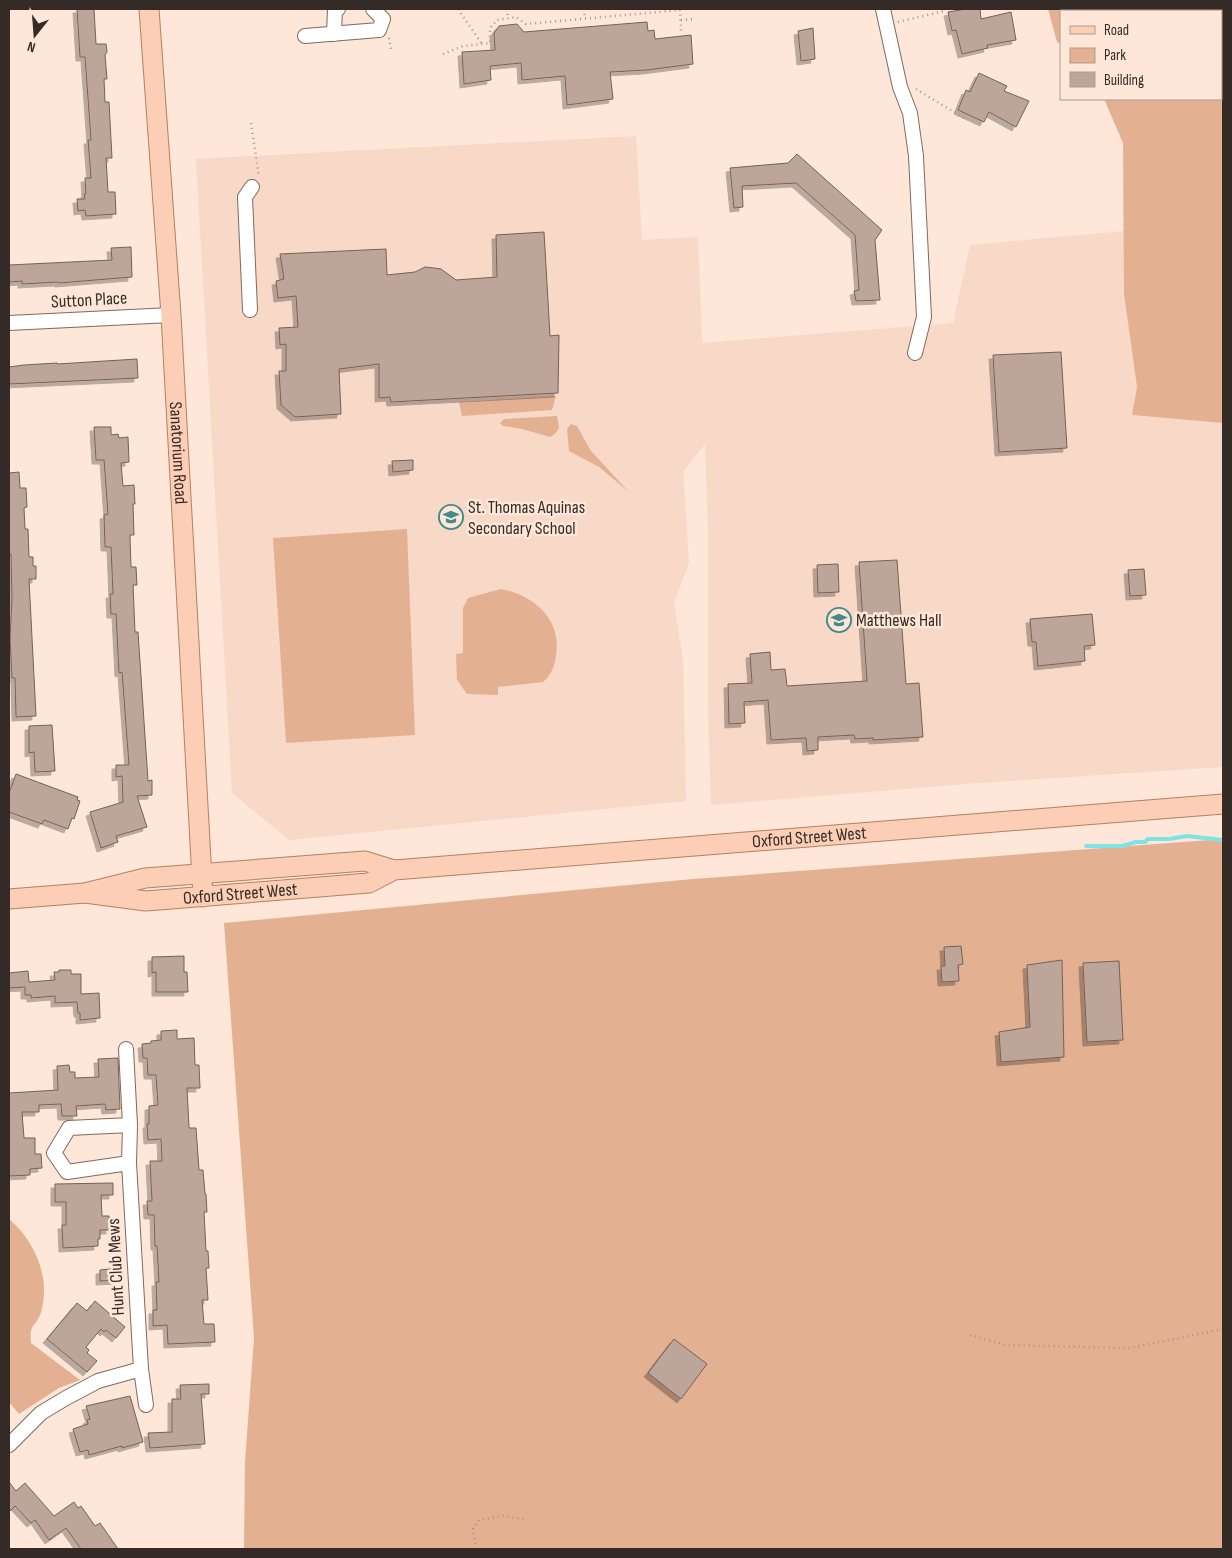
<svg xmlns="http://www.w3.org/2000/svg" width="1232" height="1558" font-family="'Sofia Sans Condensed',sans-serif">
<style>
.built{fill:#f8d8c7}
.green{fill:#e4b092}
.lines{fill:none;stroke-linecap:round;stroke-linejoin:round}
.stream{stroke:#7ce5e4;stroke-width:4}
.building{fill:#bda699;stroke:#766155;filter:url(#shadow)}
.minor-casing{stroke:#7f6a5e;stroke-width:16}
.major-casing{stroke:#b38062;stroke-width:21}
.path{stroke:#a8968c;stroke-width:2.5;stroke-dasharray:1 4;stroke-linecap:butt}
.minor{stroke:#fff;stroke-width:14}
.major{stroke:#fbceb5;stroke-width:19}
.labels{text-anchor:middle;dominant-baseline:central;stroke-width:5;stroke-linejoin:round;paint-order:stroke}
.street-label{font-size:18px;fill:#342b26;stroke:#fee6d8}
.poi-label{font-size:18px;fill:#342b26;stroke:#fee6d8;text-anchor:start}
</style>
<defs>
<filter id="shadow"><feDropShadow dx="-4" dy="4" stdDeviation="0" flood-color="#0004"/></filter>
</defs>
<rect width="100%" height="100%" fill="#fee6d8"/>
<path class="built" d="M636 136 642 240 698 237 702 343 953 323 970 245 1124 231V294L1137 387 1132 415 1223 423V767L978 783 711 805 708 709V530L705 444 683 472 689 562 674 604 683 659 686 801 289 840 232 793 196 159Z"/>
<path class="green" d="M1048 9H1223V423L1132 415 1137 387 1124 294 1123 143 1104 99H1221V11H1061V44L1057 42Z
M556 396 552 410 462 416 459 402Z
M557 416 559 428 555 434 550 437 522 429 503 426 500 423 504 419Z
M571 424 577 426 591 451 628 491 599 467 569 451 567 429Z
M407 529 415 735 286 743 273 538Z
M501 589C533 595 562 619 556 655 555 665 551 676 543 682L498 687V695L467 694 457 680 456 654 463 653V608L468 598Z
M1223 839V1549H244L245 1462 254 1338 224 923 693 879Z
M9 1219C35 1241 51 1278 41 1312 36 1328 29 1322 31 1343L80 1380 59 1388 19 1414 9 1402Z"/>
<g class="lines">
<path class="stream" d="M1086 846H1122L1136 842H1145L1148 839H1169L1187 836 1223 840"/>
</g>
<path class="building" d="M77 9H94L96 44H106L107 52 105 55 107 79H104L105 102H109L112 158H106L108 192H115L116 214 86 216 85 210 78 211 77 199H85L84 194H86L85 178H91L88 140H91L85 57H80Z
M966 9H980L981 19 1011 12 1016 40 987 45 988 48 962 54 956 30 952 31 948 12Z
M647 22 648 31 654 30 655 39 691 35 693 64 647 70 610 72 613 99 567 105 565 76 522 80 521 63 490 66 491 80 464 84 462 52 495 50 494 33 499 26 517 24 524 32Z
M813 28 815 59 801 61 798 31Z
M979 73 1007 86 1004 91 1029 101 1016 127 989 112 984 122 958 110 966 90 970 92Z
M797 154 882 230 875 240 880 300 856 301 854 291 859 290 855 235 796 183 742 186 743 207 734 208 730 168 788 163Z
M544 232 550 336 559 335 558 393 391 402 390 397 379 398V364L339 369 341 414 295 417 281 405 279 371H286V344L280 345 279 328 298 327 296 296 278 298 276 281 284 279 280 254 386 249 387 275 415 272 425 267 434 268 441 269 456 280 497 277 496 235Z
M131 247 132 277 59 283 58 282 22 284V281L9 282V265L112 260 111 248Z
M1061 352 1067 448 999 452 993 355Z
M137 359 138 378 9 384V367L24 365 57 363V364Z
M94 427H111V435L118 434 119 438 128 437 129 462 121 463 123 486 134 485 135 504H133L134 535H130V537L131 567H136L137 585H133L135 632H138L148 781 152 780V795L137 796 147 827 116 836 118 842 101 848 90 812 123 802 122 776 116 777V765H129L122 672 119 673 116 614H111L110 594H113L111 547H105L104 515 108 514 104 460H96Z
M413 460V470L393 472 392 461Z
M19 472 20 488H26L27 507 24 508 25 529H28L29 557H33V566H36V579H29L36 716 16 717 15 678H12L10 638 12 598 11 554H9V473Z
M897 560 906 684 919 683 923 737 873 740V738L855 739 854 735 818 737V750L807 751 806 738 771 740 768 700 744 702 745 723 729 724 728 684 752 683 750 654 770 652 771 670 785 669 787 686 867 681 859 562Z
M838 564 839 592 818 593 817 565Z
M1144 569 1146 595 1130 596 1128 570Z
M1092 614 1095 645 1084 646 1085 661 1038 666 1036 642H1032L1030 619Z
M52 725 55 771 35 772 34 752 29 753V726Z
M16 774 78 797 77 800 80 801 74 819 72 818 68 829 44 820 42 824 9 812V793Z
M961 946 963 964 958 965 959 981 942 982 941 966H945L944 947Z
M184 956V972H187L188 992H156V972L152 973V957Z
M1062 960 1064 1057 1001 1062 999 1032 1030 1027 1027 965Z
M1119 961 1123 1040 1087 1042 1083 963Z
M59 970H71V974H81V994L99 993 100 1018 80 1020V1013H78L77 1002 55 1003V996L31 998V995H25V987L9 988V973L28 971 29 982 55 980 54 972H59Z
M177 1030V1039L194 1038 195 1065H199L200 1088H187L189 1128H196L199 1170H203L205 1194H206L207 1212H204L206 1251H208L209 1268H206L208 1300H202L204 1324H214L215 1342 168 1344 167 1325 153 1326V1310H157L156 1282H159L157 1246H155L154 1215H148L147 1201H152L150 1161H162L161 1139 148 1140 147 1124H149V1106L158 1105 156 1075H148L147 1058H143L142 1044 151 1043V1041L161 1040V1031Z
M118 1058 120 1109 106 1110 105 1104 76 1106 77 1116H62L61 1104 39 1105V1112H22L24 1138H35V1154H41L42 1168 30 1169V1175L9 1176V1093L58 1090 57 1066 69 1065 70 1072H75V1078L99 1077 98 1059Z
M113 1183V1195H101L102 1216H109L110 1230H100V1239H98V1246L63 1248 62 1225H66V1202H55V1184Z
M119 1268 120 1280 100 1281V1270Z
M95 1301 125 1327 116 1338 106 1330 104 1332 101 1329 86 1347 89 1350 87 1353 97 1361 87 1372 47 1339 77 1303 87 1311Z
M674 1339 707 1364 681 1399 648 1373Z
M209 1384V1394H201L205 1444 150 1448 148 1433 172 1432V1399H181L180 1385Z
M130 1396 143 1442 122 1448V1446L89 1455 88 1450 80 1452 73 1429 88 1424 87 1420 90 1419 86 1406Z
M9 1482 16 1491 25 1483 54 1516 74 1502 78 1508 81 1506 95 1526 100 1523 118 1549H81L66 1528 49 1540 35 1520 31 1523 15 1506 9 1512Z"/>
<g class="lines">
<defs>
<path id="minor" d="M883 9 900 87 910 113 916 156 924 317 915 353
M334 34 335 9H338
M305 36 379 30 383 19 373 9
M250 310 245 197 252 187
M9 323 171 315
M126 1049 130 1125 129 1163 141 1369 146 1405
M129 1163 67 1172 54 1153 69 1128 130 1125
M9 1445 41 1413 66 1398 98 1381 141 1369"/>
<g id="major">
<path id="s1" d="M149 9 171 315 203 897"/>
<path id="s2" d="M85 893 146 901 369 883 394 870 1223 804"/>
<path d="M9 899 85 893 145 878 365 861 394 870"/>
</g>
</defs>
<use href="#minor" class="minor-casing"/>
<use href="#major" class="major-casing"/>
<path class="path" d="M458 9 482 44
M507 9 508 18
M584 9 585 19
M681 20 696 19
M898 22 944 11
M389 38 391 49
M443 54 463 46 490 43V28L497 20 516 17 526 24 680 10 681 31
M916 89 967 120
M251 123 259 177
M970 1335 1005 1345 1129 1348 1223 1329
M476 1549 473 1529 479 1520 503 1516 524 1519"/>
<use href="#minor" class="minor"/>
<use href="#major" class="major"/>
</g>
<defs>
<symbol id="school-ring" viewBox="-11 -11 22 22"><circle r="9.5" fill="#fee6d8" stroke="#438b8a" stroke-width="1.5"/><path d="M0-5L7-2L0 1L-7-2ZM-4 1L0 2.5L4 1V4Q0 6-4 4Z" fill="#438b8a"/></symbol>
</defs>
<g fill-rule="evenodd">
<use href="#school-ring" x="437" y="503" width="28" height="28"/>
<use href="#school-ring" x="825" y="606" width="28" height="28"/>
</g>
<g class="labels">
<g class="street-label">
<text transform="translate(89 300) rotate(-3)">Sutton Place</text>
<text stroke="none"><textPath href="#s1" startOffset="445">Sanatorium Road</textPath></text>
<text stroke="none"><textPath href="#s2" startOffset="730">Oxford Street West</textPath></text>
<text stroke="none"><textPath href="#s2" startOffset="156">Oxford Street West</textPath></text>
<text transform="translate(116 1267) rotate(-93)">Hunt Club Mews</text>
</g>
<g class="poi-label">
<text x="468" y="507">St. Thomas Aquinas<tspan x="468" dy="21">Secondary School</tspan></text>
<text x="856" y="620">Matthews Hall</text>
</g>
</g>
<rect width="1232" height="1558" fill="none" stroke="#342b26" stroke-width="20"/>
<rect x="1060" y="10" width="162" height="90" fill="#fee6d8" stroke="#ad9b91"/>
<rect x="1070" y="26" width="25" height="8" fill="#fbceb5" stroke="#ad9b91"/>
<text x="1104" y="35" font-size="15" fill="#342b26">Road</text>
<rect x="1070" y="48" width="25" height="15" fill="#e4b092" stroke="#ad9b91"/>
<text x="1104" y="60" font-size="15" fill="#342b26">Park</text>
<rect x="1070" y="72" width="25" height="15" fill="#bda699" stroke="#ad9b91"/>
<text x="1104" y="85" font-size="15" fill="#342b26">Building</text>
<g transform="translate(35 35) rotate(197)" stroke="#fee6d8" stroke-width="4" paint-order="stroke">
<path d="M0-4L9 19L0 12L-9 19Z" fill="#342b26"/>
<text y="-8" font-size="14" font-weight="bold" text-anchor="middle" fill="#342b26">N</text>
</g>
</svg>
